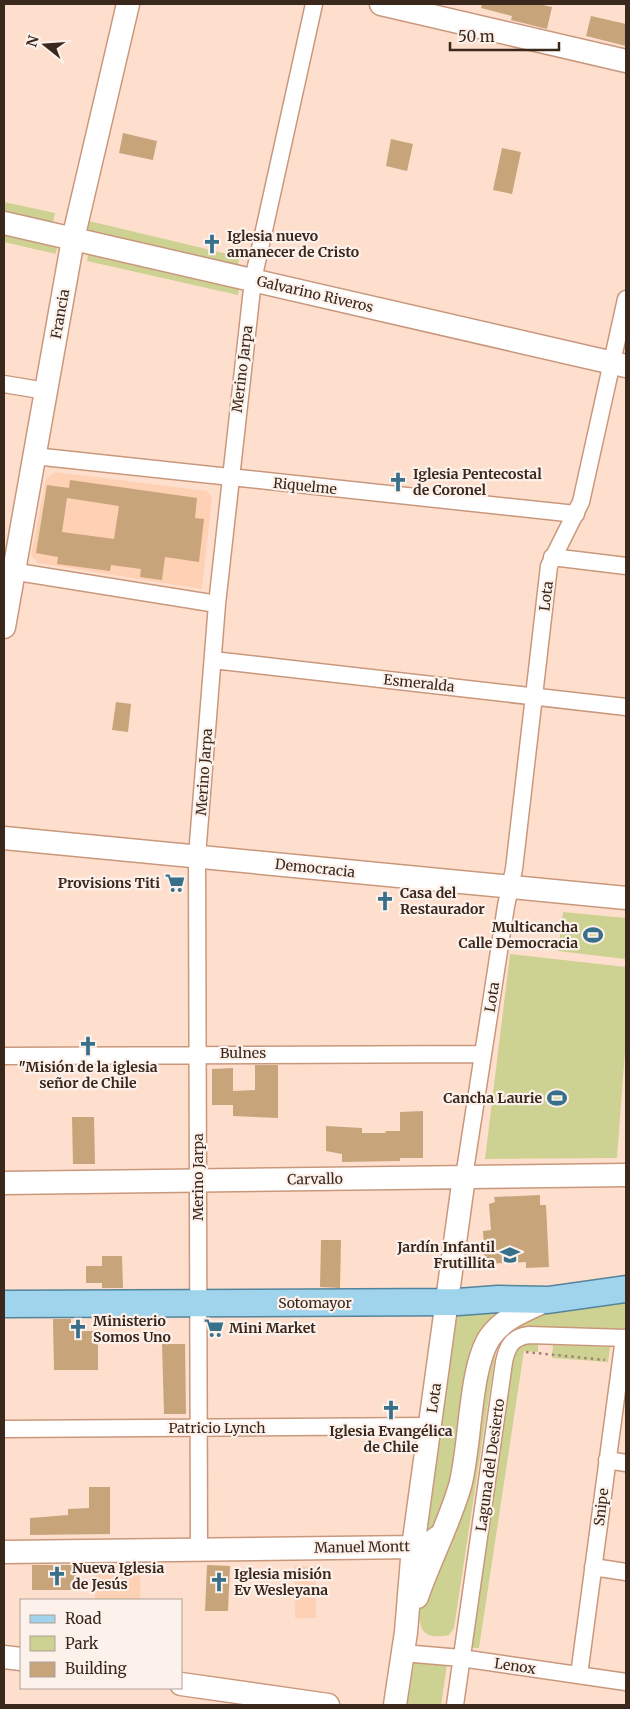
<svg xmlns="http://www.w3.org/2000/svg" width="630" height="1709" font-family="Merriweather,serif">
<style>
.built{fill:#fed0b4}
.green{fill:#cdd292}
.building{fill:#c7a47a;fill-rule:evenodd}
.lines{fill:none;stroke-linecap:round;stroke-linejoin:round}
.street-casing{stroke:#c9987c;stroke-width:19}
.secondary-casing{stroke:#c9987c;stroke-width:25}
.primary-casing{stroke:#54849b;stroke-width:29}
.path{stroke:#9c8374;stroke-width:2.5;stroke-dasharray:2.5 4;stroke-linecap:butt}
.street{stroke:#fff;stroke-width:16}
.secondary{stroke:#fff;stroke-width:22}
.primary{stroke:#a0d3ec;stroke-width:26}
.labels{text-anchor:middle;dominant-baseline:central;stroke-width:4.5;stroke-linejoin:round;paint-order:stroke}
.poi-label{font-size:14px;font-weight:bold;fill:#3b281d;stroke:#fcf1eb;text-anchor:start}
.street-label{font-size:14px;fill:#3b281d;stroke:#fcf1eb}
</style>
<rect width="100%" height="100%" fill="#fedfcd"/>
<path class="built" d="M55 472 207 491 212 497 202 589 38 563 31 555 46 479Z
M141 1564 140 1600H95V1566Z
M294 1566H316V1618H295Z"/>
<path class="green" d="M4 202 55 213 52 226 4 215Z
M89 221 240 257 237 268 87 234Z
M4 230 58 242 56 254 4 242Z
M89 249 240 285 238 295 87 261Z
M563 912 626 918 625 959 558 951Z
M510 954 626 967V1038L617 1158 485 1159Z
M626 1301V1334H510L504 1338 496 1350 454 1628 449 1635C418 1641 417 1624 422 1599L492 1347 528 1315Z
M507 1305 438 1522 426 1536 454 1314Z
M523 1342 538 1344V1352L524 1351 479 1648H470L513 1350Z
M553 1345 610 1347 608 1362 552 1358Z
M419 1657 447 1665 441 1705H407L414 1663Z"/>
<path class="building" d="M482 4H538L552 7 547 29 511 20 512 16 481 8Z
M591 16 626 24V46L586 36Z
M123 133 157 141 153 160 119 153Z
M391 139 413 144 407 171 386 166Z
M502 148 521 152 512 194 493 190Z
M70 480 197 498 195 518 204 519 199 562 165 557 162 580 140 577 141 569 111 565 110 571 57 564 58 557 36 553 47 485 69 488ZM67 498 119 506 114 539 62 532Z
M116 702 131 704 128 732 112 730Z
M255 1065H278V1118L233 1116V1105H212V1069L233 1068V1091L255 1090Z
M423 1111V1158H400V1161L342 1162V1154L326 1151V1126L362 1128V1133H385L386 1131H400V1112Z
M72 1117H94L95 1164H73Z
M540 1195V1205H546L549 1267 526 1268V1262L485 1264 483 1231 491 1230 489 1204 495 1202 494 1197Z
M321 1240H341L340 1288 320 1287Z
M102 1256H122L123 1288H102V1283H86V1266H102Z
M53 1319H71V1331H98V1370H54Z
M162 1344H185L186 1414H164Z
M89 1487H110V1534L30 1535V1518L68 1515V1509L89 1508Z
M32 1565H76V1590H32Z
M207 1565 230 1566 228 1611H205Z"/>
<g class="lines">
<defs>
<path id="street" d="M4 384 46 391
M34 456 576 514
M552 557 626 566
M5 570 217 604
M213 660 626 707
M4 1056 483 1054
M464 1177 506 906 514 869 549 566 581 502 626 299
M4 1429 430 1426
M607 1460 626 1463
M199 1550 197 856 217 604 253 280 314 4
M593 1567 626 1572
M403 1653 461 1658 626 1682
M579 1675 624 1338
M455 1705 504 1362C507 1347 512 1337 529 1335L626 1338"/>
<path id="secondary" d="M381 4 626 61
M4 223 626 366
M4 627 73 239 128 4
M4 838 626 898
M4 1183 626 1175
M4 1552 413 1547 431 1542 441 1535
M417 1597C430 1559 449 1524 460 1486 471 1446 469 1368 490 1337 504 1317 527 1310 547 1300
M4 1657 21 1659
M181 1684 328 1705
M395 1705 406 1632 413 1547 464 1177"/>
<path id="primary" d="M4 1304 458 1302 498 1299 548 1300 626 1289"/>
</defs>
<use href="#street" class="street-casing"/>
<use href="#secondary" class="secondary-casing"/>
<use href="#primary" class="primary-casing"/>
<path class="path" d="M526 1352 605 1360"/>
<use href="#street" class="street"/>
<use href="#secondary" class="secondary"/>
<use href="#primary" class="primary"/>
</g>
<defs>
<symbol id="church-bare" viewBox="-9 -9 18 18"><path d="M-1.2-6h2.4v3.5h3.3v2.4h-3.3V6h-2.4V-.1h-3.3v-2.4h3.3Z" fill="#386f8a" stroke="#fcf1eb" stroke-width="2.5" paint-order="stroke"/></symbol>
<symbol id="supermarket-bare" viewBox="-9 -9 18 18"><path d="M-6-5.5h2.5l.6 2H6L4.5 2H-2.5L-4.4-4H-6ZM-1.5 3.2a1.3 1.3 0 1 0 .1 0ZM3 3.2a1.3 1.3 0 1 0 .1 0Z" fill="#386f8a" stroke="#fcf1eb" stroke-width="2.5" paint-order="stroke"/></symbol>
<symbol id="stadium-bare" viewBox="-9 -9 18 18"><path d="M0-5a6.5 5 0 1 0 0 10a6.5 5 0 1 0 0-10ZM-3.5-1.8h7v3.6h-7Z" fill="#386f8a" stroke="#fcf1eb" stroke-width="2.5" paint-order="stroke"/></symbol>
<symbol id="school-bare" viewBox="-9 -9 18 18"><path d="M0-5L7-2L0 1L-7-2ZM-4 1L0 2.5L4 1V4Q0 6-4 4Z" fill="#386f8a" stroke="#fcf1eb" stroke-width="2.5" paint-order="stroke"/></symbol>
</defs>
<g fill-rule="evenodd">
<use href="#church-bare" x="198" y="230" width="28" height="28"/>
<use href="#church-bare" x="384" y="468" width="28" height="28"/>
<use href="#supermarket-bare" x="161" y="869" width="28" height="28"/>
<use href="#church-bare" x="371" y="887" width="28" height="28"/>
<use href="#stadium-bare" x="579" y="921" width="28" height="28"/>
<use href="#church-bare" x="74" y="1032" width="28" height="28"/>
<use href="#stadium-bare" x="543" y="1084" width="28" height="28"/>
<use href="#school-bare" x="496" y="1241" width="28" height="28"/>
<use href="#supermarket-bare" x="200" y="1314" width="28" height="28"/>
<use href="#church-bare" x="64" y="1315" width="28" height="28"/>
<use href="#church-bare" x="377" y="1396" width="28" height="28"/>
<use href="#church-bare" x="43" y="1562" width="28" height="28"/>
<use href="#church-bare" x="205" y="1568" width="28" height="28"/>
</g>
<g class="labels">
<g class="poi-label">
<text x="227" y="236">Iglesia nuevo<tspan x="227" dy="16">amanecer de Cristo</tspan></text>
<text x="413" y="474">Iglesia Pentecostal<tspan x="413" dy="16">de Coronel</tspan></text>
<text x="160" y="883" text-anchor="end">Provisions Titi</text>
<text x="400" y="893">Casa del<tspan x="400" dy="16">Restaurador</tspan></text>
<text x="578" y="927" text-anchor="end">Multicancha<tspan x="578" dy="16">Calle Democracia</tspan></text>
<text x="88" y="1067" text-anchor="middle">"Misión de la iglesia<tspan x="88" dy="16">señor de Chile</tspan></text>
<text x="542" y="1098" text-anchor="end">Cancha Laurie</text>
<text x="495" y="1247" text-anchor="end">Jardín Infantil<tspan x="495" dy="16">Frutillita</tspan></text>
<text x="93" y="1321">Ministerio<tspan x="93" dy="16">Somos Uno</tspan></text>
<text x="229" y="1328">Mini Market</text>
<text x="391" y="1431" text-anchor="middle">Iglesia Evangélica<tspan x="391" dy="16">de Chile</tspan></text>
<text x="72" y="1568">Nueva Iglesia<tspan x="72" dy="16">de Jesús</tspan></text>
<text x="234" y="1574">Iglesia misión<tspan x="234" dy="16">Ev Wesleyana</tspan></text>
</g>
<g class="street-label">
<text transform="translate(315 294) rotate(13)">Galvarino Riveros</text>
<text transform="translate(60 314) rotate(-80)">Francia</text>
<text transform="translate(242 369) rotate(-83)">Merino Jarpa</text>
<text transform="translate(305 486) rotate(6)">Riquelme</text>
<text transform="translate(546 596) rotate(-83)">Lota</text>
<text transform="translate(419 683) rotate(6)">Esmeralda</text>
<text transform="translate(204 772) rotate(-86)">Merino Jarpa</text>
<text transform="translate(315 868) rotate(6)">Democracia</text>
<text transform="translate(492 997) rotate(-81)">Lota</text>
<text x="243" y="1053">Bulnes</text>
<text transform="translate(198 1177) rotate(-90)">Merino Jarpa</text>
<text transform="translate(315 1179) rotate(-1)">Carvallo</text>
<text x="315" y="1303">Sotomayor</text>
<text transform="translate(434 1398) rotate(-82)">Lota</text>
<text x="217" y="1428">Patricio Lynch</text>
<text transform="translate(490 1465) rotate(-82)">Laguna del Desierto</text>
<text transform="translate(601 1507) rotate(-83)">Snipe</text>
<text transform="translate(362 1547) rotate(-1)">Manuel Montt</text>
<text transform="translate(515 1666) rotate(8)">Lenox</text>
</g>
</g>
<rect width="630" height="1709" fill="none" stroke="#3b281d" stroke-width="10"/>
<rect x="20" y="1599" width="162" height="90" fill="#fcf1eb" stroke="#afa199"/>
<rect x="30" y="1615" width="25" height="8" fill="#a0d3ec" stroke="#afa199"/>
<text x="65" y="1624" font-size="15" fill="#3b281d">Road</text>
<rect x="30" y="1636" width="25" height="15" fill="#cdd292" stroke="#afa199"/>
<text x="65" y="1649" font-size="15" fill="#3b281d">Park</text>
<rect x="30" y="1662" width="25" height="15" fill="#c7a47a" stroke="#afa199"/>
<text x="65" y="1674" font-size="15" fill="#3b281d">Building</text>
<g transform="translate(45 45) rotate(287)" stroke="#fcf1eb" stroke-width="4" paint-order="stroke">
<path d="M0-4L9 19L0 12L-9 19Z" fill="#3b281d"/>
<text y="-8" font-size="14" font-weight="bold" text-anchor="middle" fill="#3b281d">N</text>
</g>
<path d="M450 42v8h109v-8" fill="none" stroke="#3b281d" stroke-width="2.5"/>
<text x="458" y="42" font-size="15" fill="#3b281d" stroke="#fcf1eb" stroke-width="4" paint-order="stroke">50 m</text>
</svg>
